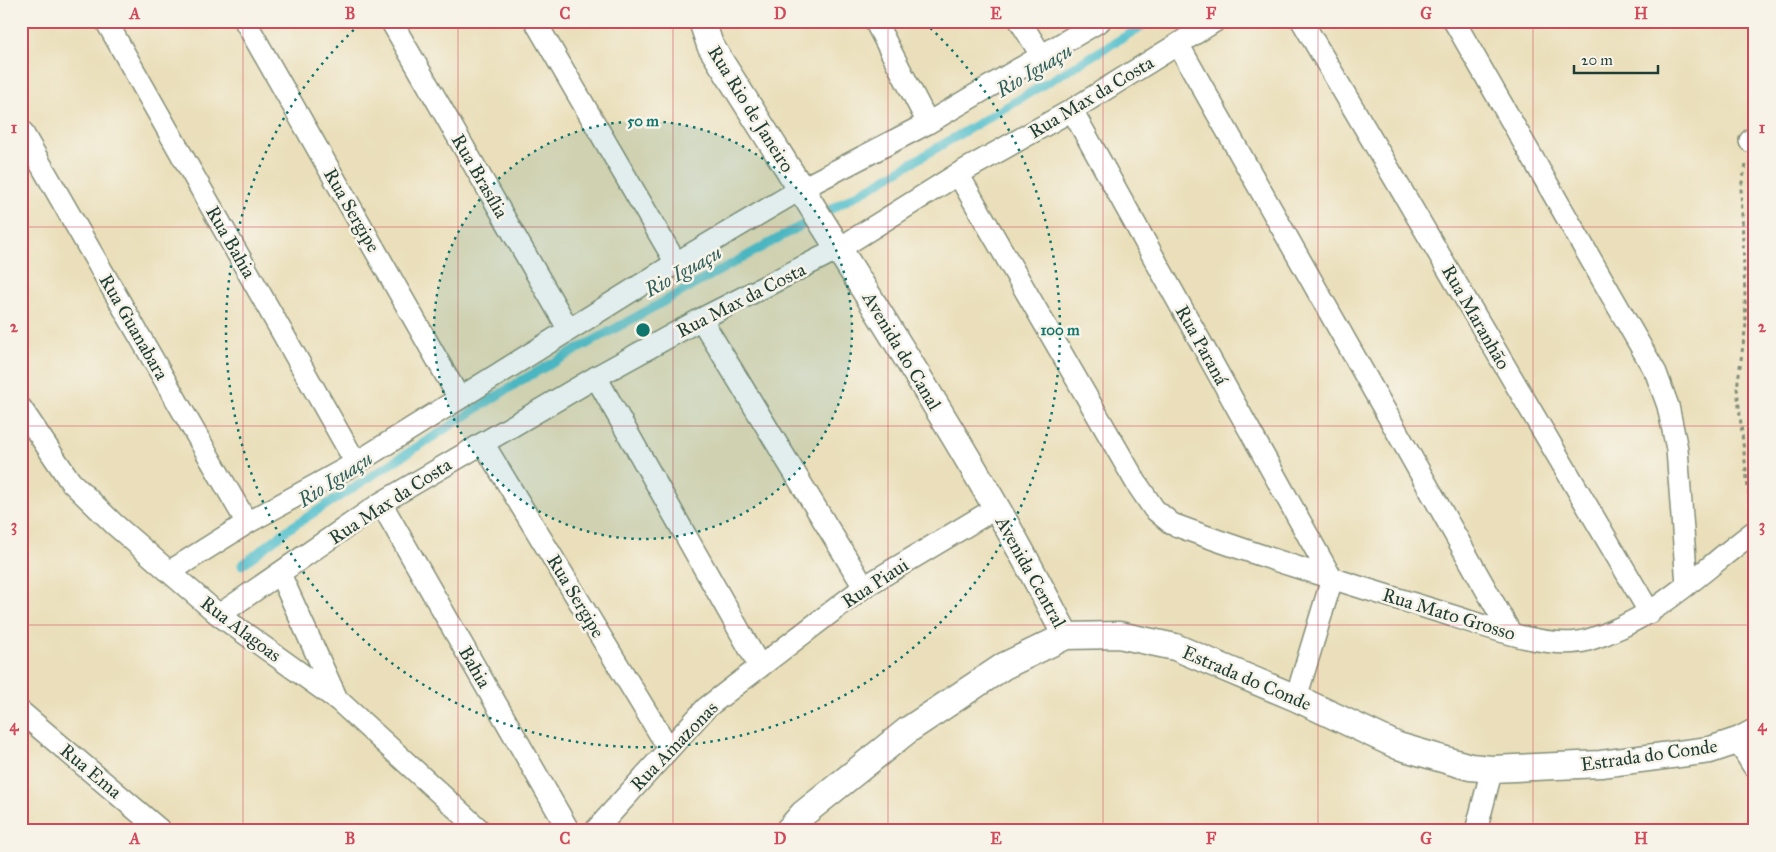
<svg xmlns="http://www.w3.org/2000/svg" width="1776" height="852" font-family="'IM FELL Great Primer',serif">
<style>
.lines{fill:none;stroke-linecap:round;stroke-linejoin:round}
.stream{stroke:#53c0cd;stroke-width:9}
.minor-casing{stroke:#848e77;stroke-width:24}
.tertiary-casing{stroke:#848e77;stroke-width:29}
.path{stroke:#848e77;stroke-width:3;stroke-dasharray:4 4;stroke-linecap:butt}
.minor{stroke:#fff;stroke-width:21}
.tertiary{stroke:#fff;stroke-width:26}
.grid{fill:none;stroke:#d1495b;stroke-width:1;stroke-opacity:0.55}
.ring{fill:none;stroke:#0f766e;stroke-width:2.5;stroke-dasharray:2.5 5}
.labels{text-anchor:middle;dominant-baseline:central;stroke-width:5;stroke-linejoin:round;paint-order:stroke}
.street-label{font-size:19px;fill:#1f3d34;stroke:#f7f3e8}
.water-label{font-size:20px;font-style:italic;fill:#2c5e5a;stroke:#f7f3e8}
.centre{fill:#0f766e;stroke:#f7f3e8;stroke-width:2.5}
.ring-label{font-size:15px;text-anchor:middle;font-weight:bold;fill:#0f766e;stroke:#f7f3e8;stroke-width:5;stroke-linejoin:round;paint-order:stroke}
.neatline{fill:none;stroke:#d1495b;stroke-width:2}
.grid-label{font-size:16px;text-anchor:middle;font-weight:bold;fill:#d1495b}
</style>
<rect width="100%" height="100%" fill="#f7f3e8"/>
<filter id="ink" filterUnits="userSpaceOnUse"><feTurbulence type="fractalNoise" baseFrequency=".02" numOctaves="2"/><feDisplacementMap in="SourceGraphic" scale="10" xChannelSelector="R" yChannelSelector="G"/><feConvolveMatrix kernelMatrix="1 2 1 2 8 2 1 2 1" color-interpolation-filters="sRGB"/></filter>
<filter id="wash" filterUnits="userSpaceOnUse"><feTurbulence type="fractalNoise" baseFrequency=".0096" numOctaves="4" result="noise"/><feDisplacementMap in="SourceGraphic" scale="20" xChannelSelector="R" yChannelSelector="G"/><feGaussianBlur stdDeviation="1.12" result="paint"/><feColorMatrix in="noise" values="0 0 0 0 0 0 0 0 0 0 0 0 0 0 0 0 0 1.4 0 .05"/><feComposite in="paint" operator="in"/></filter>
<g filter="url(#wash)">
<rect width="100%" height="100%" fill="#eadfba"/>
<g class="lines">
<path class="stream" d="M242 565 287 530 522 380 871 187 1151 21"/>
</g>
</g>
<g filter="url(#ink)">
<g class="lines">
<defs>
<path id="minor" d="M106 21 356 463
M245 21 459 398
M391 21 569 330
M535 21 676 263
M875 21 928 123
M1020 21 1041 55
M1302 21 1650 613
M1454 21 1656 373 1668 406 1677 449 1687 585
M1178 44 1510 632
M1072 110 1332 579 1296 698
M21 130 247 523
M1750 141 1755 136
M958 174 1137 484 1154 509 1172 524C1258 556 1346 583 1434 610 1475 622 1547 652 1588 640 1654 621 1701 571 1755 531
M701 319 864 587
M596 377 760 667
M21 408 70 481 114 524 219 615 339 701 481 831
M483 443 669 749
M381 503 569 831
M169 572 247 523 356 463 676 263 801 189 928 123 1100 21
M280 574 337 699
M219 615 381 503 596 377 701 319 840 248 958 174 1072 110 1215 21
M21 712 161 831
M595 831 706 708 864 587 996 508
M1476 831 1492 769"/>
<path id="tertiary" d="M702 21 710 45C806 198 905 350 996 507 1021 549 1043 593 1066 636
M1740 740 1755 764
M788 831 803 814 908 730 1004 666 1066 636 1119 635 1175 647 1296 698 1398 746 1470 767 1492 769 1601 764 1710 750 1740 740 1755 732"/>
</defs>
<use href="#minor" class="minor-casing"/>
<use href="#tertiary" class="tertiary-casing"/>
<path class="path" d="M1746 165 1741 187 1746 324 1737 388 1750 507"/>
<use href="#minor" class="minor"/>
<use href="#tertiary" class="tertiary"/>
</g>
</g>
<path class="grid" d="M243 21V831M458 21V831M673 21V831M888 21V831M1103 21V831M1318 21V831M1533 21V831M21 227H1755M21 426H1755M21 625H1755"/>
<circle cx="643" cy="330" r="209" fill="#0f766e" fill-opacity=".12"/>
<g class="ring">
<circle cx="643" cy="330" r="209"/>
<path d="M925 23A417 417 0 1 1 361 23"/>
</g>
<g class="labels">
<g class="street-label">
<text transform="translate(1091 97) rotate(-31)">Rua Max da Costa</text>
<text transform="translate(751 109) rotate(58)">Rua Rio de Janeiro</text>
<text transform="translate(480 176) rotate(60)">Rua Brasília</text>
<text transform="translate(352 210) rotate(60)">Rua Sergipe</text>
<text transform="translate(231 242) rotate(60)">Rua Bahia</text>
<text transform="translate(741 300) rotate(-27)">Rua Max da Costa</text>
<text transform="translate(1476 317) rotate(60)">Rua Maranhão</text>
<text transform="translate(134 327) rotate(60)">Rua Guanabara</text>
<text transform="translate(1202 345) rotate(61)">Rua Paraná</text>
<text transform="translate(902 351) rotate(59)">Avenida do Canal</text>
<text transform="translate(390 501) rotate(-33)">Rua Max da Costa</text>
<text transform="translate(1031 572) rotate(61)">Avenida Central</text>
<text transform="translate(875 583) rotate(-33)">Rua Piaui</text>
<text transform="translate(576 596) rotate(59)">Rua Sergipe</text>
<text transform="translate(1449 614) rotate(17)">Rua Mato Grosso</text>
<text transform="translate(241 629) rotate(37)">Rua Alagoas</text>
<text transform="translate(475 667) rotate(60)">Bahia</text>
<text transform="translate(1247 678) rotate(23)">Estrada do Conde</text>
<text transform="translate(674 746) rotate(-46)">Rua Amazonas</text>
<text transform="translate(1649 755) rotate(-8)">Estrada do Conde</text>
<text transform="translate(91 771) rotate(40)">Rua Ema</text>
</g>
<g class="water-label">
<text transform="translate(1034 70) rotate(-31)">Rio Iguaçu</text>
<text transform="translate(683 271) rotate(-29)">Rio Iguaçu</text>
<text transform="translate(335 479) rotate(-33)">Rio Iguaçu</text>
</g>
</g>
<circle cx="643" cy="330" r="8" class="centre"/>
<g class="ring-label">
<text x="643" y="126">50 m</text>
<text x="1060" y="335">100 m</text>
</g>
<rect width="1776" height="852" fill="none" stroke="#f7f3e8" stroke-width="55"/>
<path d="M1574 65v8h84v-8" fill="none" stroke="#1f3d34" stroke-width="2.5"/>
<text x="1581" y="65" font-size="15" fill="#1f3d34" stroke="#f7f3e8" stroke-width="4" paint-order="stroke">20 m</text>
<rect x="28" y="28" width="1720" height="796" class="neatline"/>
<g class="grid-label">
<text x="135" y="19">A</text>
<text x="350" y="19">B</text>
<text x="565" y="19">C</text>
<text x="780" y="19">D</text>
<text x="996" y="19">E</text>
<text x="1211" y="19">F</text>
<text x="1426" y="19">G</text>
<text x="1641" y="19">H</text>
<text x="14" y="133">1</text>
<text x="1762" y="133">1</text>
<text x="14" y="332">2</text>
<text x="1762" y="332">2</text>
<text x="14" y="531">3</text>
<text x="1762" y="531">3</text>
<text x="14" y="731">4</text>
<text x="1762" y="731">4</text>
<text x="135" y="844">A</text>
<text x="350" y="844">B</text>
<text x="565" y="844">C</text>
<text x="780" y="844">D</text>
<text x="996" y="844">E</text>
<text x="1211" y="844">F</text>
<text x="1426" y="844">G</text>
<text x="1641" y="844">H</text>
</g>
</svg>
